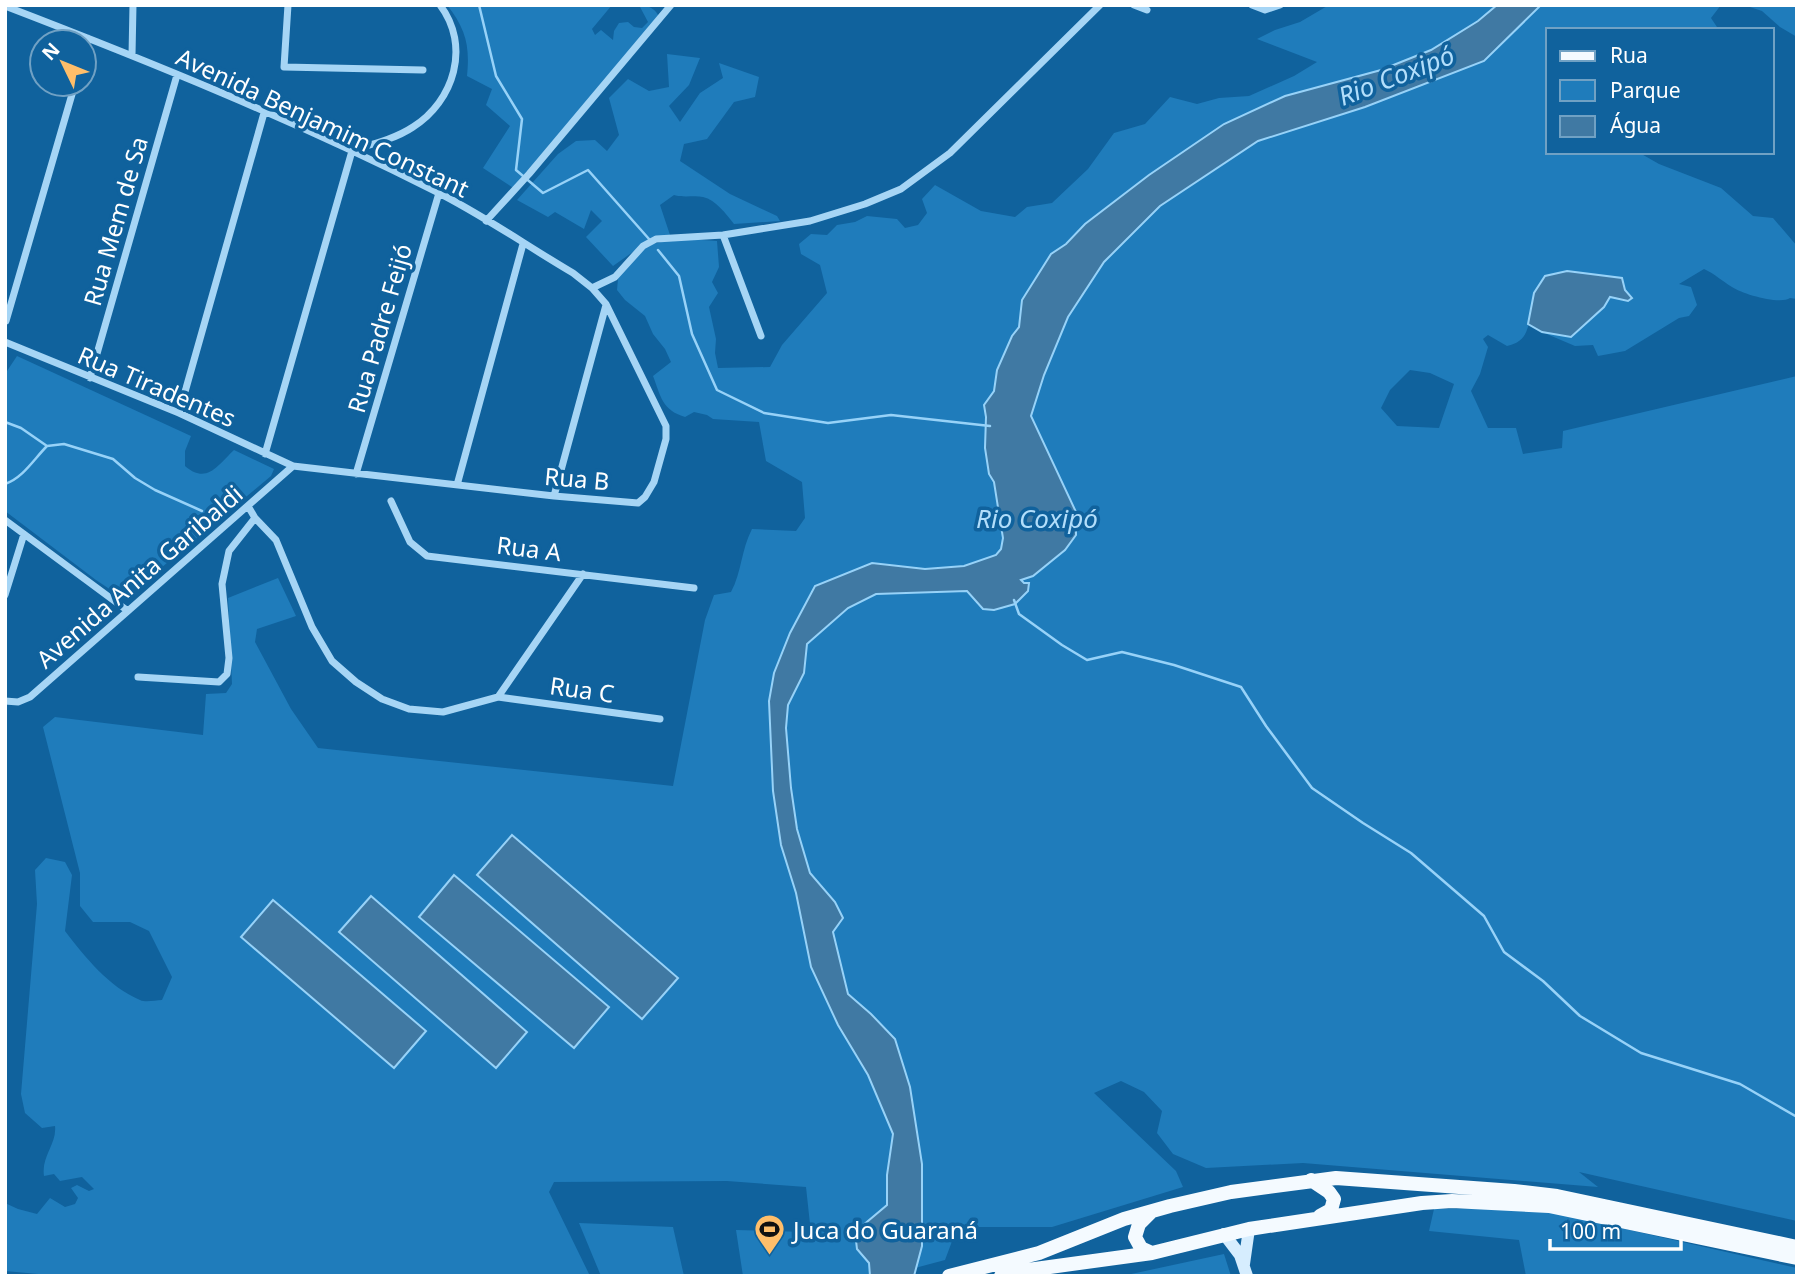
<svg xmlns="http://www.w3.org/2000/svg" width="1802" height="1281" font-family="'Noto Sans',sans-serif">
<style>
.green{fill:#1f7cbb;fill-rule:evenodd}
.water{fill:#4079a3;stroke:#97d2f8;stroke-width:2}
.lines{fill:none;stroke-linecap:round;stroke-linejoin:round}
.stream{stroke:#97d2f8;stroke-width:2.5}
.street{stroke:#a6d5f5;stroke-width:7}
.secondary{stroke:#d6edfe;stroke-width:12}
.primary{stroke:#f4faff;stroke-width:14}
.labels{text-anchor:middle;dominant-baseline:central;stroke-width:7;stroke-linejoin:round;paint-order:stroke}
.street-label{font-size:24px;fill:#fff;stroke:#10629d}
.poi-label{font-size:24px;fill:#fff;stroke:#10629d;text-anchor:start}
.water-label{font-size:26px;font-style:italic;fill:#b2defb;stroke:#10629d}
</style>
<rect width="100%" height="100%" fill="#10629d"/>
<path class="green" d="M447 5H612L592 29 595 35 601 30 613 40 614 31 619 23 628 22 634 27 642 28 648 22 639 5C648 5 657 9 659 18L515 189 483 168 510 126 486 105 492 89 467 76C470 46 466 29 447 5Z
M1329 5H1721L1711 18 1719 30H1548V152H1638L1659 164 1721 188 1753 216 1773 218 1797 246V299L1790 298C1780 305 1742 294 1732 287 1722 281 1715 274 1704 269L1679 284 1691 287 1697 305 1689 316 1679 318 1625 351 1598 356 1593 345 1575 346 1542 332 1571 337 1604 307 1611 297 1628 301 1632 298 1625 290 1622 278 1567 271 1545 276C1541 283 1536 289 1534 296 1527 318 1534 340 1507 346L1488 335 1483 339 1488 347 1480 374 1471 391 1488 428H1516L1523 454 1562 448 1563 431 1797 376V1221L1579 1172 1598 1187 1303 1163 1206 1168 1173 1154 1157 1133 1162 1111 1144 1092 1121 1081 1094 1093 1176 1171 1183 1187 1052 1227H974L954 1236 945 1260 885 1276H743L736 1230 806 1232 810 1224 806 1187 727 1181 554 1182 549 1192 590 1276H60L5 1271V1203L18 1209 37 1214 50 1198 65 1207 75 1204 78 1198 71 1188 77 1185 89 1191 94 1189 82 1177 60 1181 54 1174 44 1176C41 1156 57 1144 55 1126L42 1128 25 1113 21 1094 37 904 35 870 46 858 65 862 72 875 65 931C85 957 109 987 140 1000 146 1003 155 1000 162 1000L172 977 149 931 130 922H93L80 906V873L43 727 55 717 203 735 206 694 226 693 232 684 228 598 278 578 296 616 257 629 255 642 291 709 318 748 673 786 705 620 714 595 731 592C742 571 741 550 752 529L796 531 805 518 802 482 766 461 759 422 713 419 707 415 694 412 685 417C662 410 661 397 653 376L671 362 665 349 653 334 645 316 625 300 617 290 619 268 637 249 613 266 586 237 602 221 591 210 584 229 555 212 548 217 517 200 558 154 576 141 595 140 607 151 619 135 609 98 628 79 649 91 669 87 667 54 700 58 689 85 669 106 680 122 700 93 723 78 719 63 759 77 755 97 734 102 707 139 684 144 680 161 730 194 777 216 780 221 734 224C726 214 716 200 703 197 695 195 684 198 674 195L660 205 670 235 647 244 658 243 671 238 717 241 719 267 712 282 718 293 709 307 716 339 715 353 718 368 770 367 782 345 827 293 820 265 801 254 799 244 811 234 827 235 837 225 855 222 867 216 897 219 905 228 918 225 927 213 922 199 935 185 981 211 1015 217 1027 207 1052 203 1088 169 1114 133 1145 124 1170 97 1197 104 1219 98 1249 96 1294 76 1317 62 1257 39 1275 30 1300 22ZM1410 370 1430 373 1454 384 1439 428 1397 426 1381 408 1390 390Z
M1744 5H1797V37L1780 27 1762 11Z
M17 356 191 436 185 451V466C207 485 218 465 234 450L274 469 271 476 137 588 120 596 96 580 5 511V374Z
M1533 1208 1797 1268V1276H1526L1519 1240 1429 1231 1434 1209Z
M579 1223 673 1227 684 1276H601Z
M1224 1254 1231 1276H1122Z"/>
<path class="water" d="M1497 5H1541L1484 61 1365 107 1258 141 1160 206 1104 262 1068 317 1044 375 1031 416 1076 512V535L1065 550 1033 576 1021 580 1024 583H1029L1028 591 1015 604 994 610 983 609 967 591 876 594 848 608 807 644 804 673 788 705 786 728 791 788 797 829 810 873 835 902 843 918 833 932 848 994 871 1014 895 1039 910 1087 922 1164V1246L914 1276H870L869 1263 857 1249 855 1232 887 1205V1175L893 1134 868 1075 838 1025 811 967 796 893 781 845 773 791 769 701 774 673 790 633 815 586 872 563 925 569 964 566 996 555 1001 549 1003 538 1000 520 994 482 989 474 985 448 986 417 984 405 994 391 997 370 1012 336 1019 327 1022 300 1051 254 1066 244 1085 224 1149 175 1224 124 1285 96 1381 70 1431 50 1478 21Z
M1567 271 1622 278 1625 290 1632 298 1628 301 1610 297 1604 307 1571 337 1542 332 1528 324 1534 293 1545 276Z
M512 835 678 978 642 1019 477 875Z
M454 875 609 1007 574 1048 419 917Z
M371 896 527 1032 496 1068 339 932Z
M273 900 426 1031 394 1068 241 937Z"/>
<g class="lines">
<path class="stream" d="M479 5 496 76 522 119 516 170 543 193 588 170 649 239
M658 250 679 276 692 334 717 390 764 413 828 423 891 415 990 426
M5 422 21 428 47 446 64 444 113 459 135 478 155 490 202 511
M5 484C23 478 34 459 47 446
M1014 600 1019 614 1062 645 1087 660 1122 652 1174 665 1241 687 1266 726 1312 788 1363 823 1411 853 1484 916 1504 952 1543 981 1580 1016 1641 1053 1740 1084 1797 1117"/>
<path class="street" d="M288 5 284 67 423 70
M1134 5 1147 10
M1252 5 1265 10 1280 5
M5 6C151 62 296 121 435 191 483 215 527 246 573 273L592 288 606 304 666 426V439L654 482 645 497 638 503 554 496 293 466 179 413 5 342
M84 51 88 38
M132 55 133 5
M352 150C373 144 395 139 413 127 454 101 471 46 440 5
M486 221 529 174 671 5
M723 235 761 336
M592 288 615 277 643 246 656 239 723 235 810 221 865 204 901 189 950 153 1100 5
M6 321 75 84
M90 378 177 75
M179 413 264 113
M265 454 352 151
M356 474 439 193
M457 485 523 244
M554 496 606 305
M391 501 410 542 427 556 694 588
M248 506 255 518 276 540 312 627 332 661 356 682 382 699 409 709 443 712 498 697 583 574
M5 520 128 611
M5 595 24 534
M138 677 219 682 227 674 229 658 222 584 229 551 255 518
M498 697 660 719
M5 701 18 702 30 697 293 466"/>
<path class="secondary" d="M1224 1234 1240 1255 1247 1276
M1244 1264 1249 1229"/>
<path class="primary" d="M1311 1180 1329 1192 1334 1199 1331 1210 1320 1216
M1150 1213 1139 1224 1135 1237 1141 1248 1152 1253
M949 1276 1039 1253 1124 1219 1170 1206 1231 1192 1336 1178 1514 1191 1557 1196 1797 1247
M1001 1276 1028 1270 1152 1253 1249 1229 1422 1203 1452 1201 1549 1206 1797 1258"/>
</g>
<defs>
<symbol id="stadium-pin" viewBox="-11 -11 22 30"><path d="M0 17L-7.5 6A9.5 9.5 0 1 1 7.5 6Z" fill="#ffbe6a" stroke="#10629d"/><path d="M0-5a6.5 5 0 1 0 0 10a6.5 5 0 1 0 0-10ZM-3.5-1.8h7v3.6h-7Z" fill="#111"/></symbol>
</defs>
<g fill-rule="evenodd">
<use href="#stadium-pin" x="752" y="1212" width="35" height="47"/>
</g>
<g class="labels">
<g class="street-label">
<text transform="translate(323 122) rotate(25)">Avenida Benjamim Constant</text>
<text transform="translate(115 221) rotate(-74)">Rua Mem de Sa</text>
<text transform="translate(379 328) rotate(-74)">Rua Padre Feijó</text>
<text transform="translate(157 386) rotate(23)">Rua Tiradentes</text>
<text transform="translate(577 478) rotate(5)">Rua B</text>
<text transform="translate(529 548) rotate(7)">Rua A</text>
<text transform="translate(139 576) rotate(-41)">Avenida Anita Garibaldi</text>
<text transform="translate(582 689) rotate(8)">Rua C</text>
</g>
<g class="poi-label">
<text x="793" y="1229">Juca do Guaraná</text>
</g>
<g class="water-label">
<text transform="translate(1396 75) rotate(-21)">Rio Coxipó</text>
<text x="1037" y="518">Rio Coxipó</text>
</g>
</g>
<rect width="1802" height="1281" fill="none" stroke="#ffffff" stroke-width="14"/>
<rect x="1546" y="28" width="228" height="126" fill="#10629d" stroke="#70a1c4" stroke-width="2"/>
<rect x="1560" y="51" width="35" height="10" fill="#f4faff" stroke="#70a1c4" stroke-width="2"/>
<text x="1610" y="63" font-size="21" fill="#ffffff">Rua</text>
<rect x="1560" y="80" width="35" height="21" fill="#1f7cbb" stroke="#70a1c4" stroke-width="2"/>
<text x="1610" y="98" font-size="21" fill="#ffffff">Parque</text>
<rect x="1560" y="116" width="35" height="21" fill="#4079a3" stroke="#70a1c4" stroke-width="2"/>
<text x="1610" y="133" font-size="21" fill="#ffffff">Água</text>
<g transform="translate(63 63) rotate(313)"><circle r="33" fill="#10629d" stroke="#70a1c4" stroke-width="2"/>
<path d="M0-5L12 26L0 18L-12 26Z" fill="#ffbe6a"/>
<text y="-10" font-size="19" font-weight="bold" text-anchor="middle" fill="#ffffff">N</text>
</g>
<path d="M1550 1239v10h131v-10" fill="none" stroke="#ffffff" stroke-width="3.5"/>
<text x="1560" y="1239" font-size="21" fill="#ffffff" stroke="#10629d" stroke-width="5" paint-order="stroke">100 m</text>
</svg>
